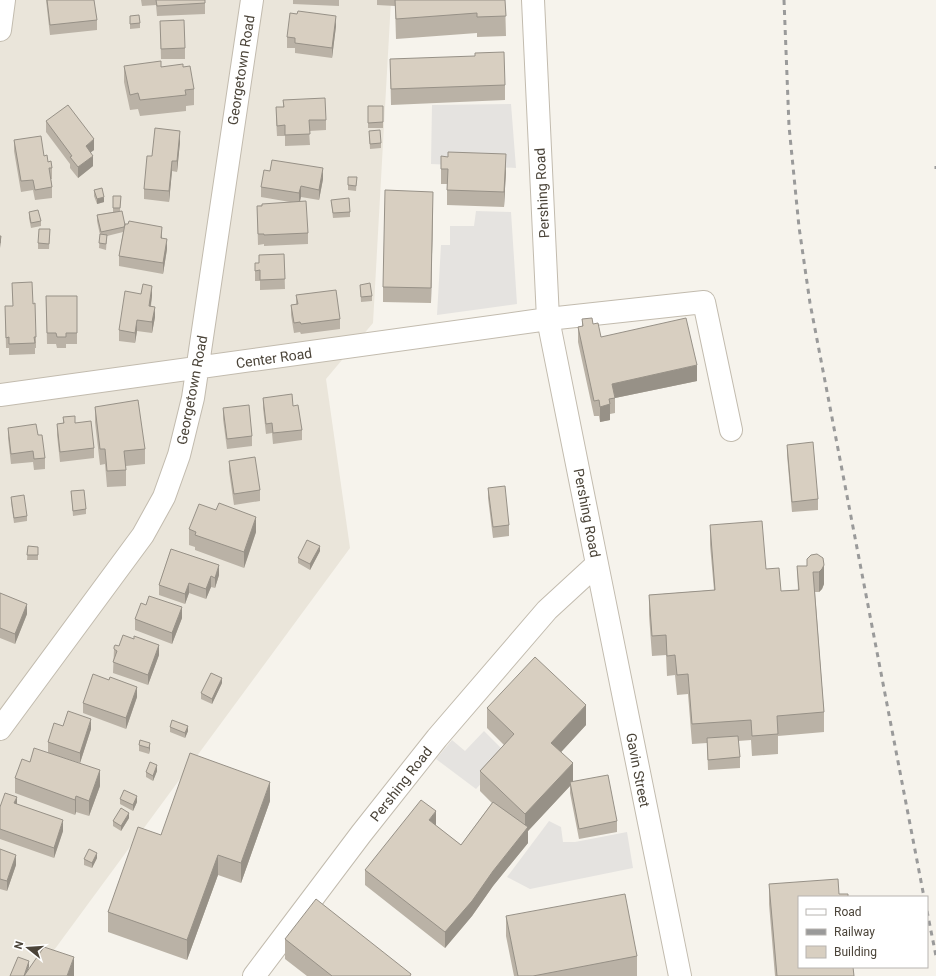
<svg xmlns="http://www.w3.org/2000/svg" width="936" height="976" font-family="Roboto,sans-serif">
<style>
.residential{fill:#eae5da}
.parking{fill:#e5e3e0}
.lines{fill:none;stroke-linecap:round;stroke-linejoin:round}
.minor-casing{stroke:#c2bbae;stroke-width:24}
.minor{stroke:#fff;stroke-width:22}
.rail{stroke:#9a9a9a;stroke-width:3;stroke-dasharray:5 5;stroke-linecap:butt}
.wall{fill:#bab2a6}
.shaded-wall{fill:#979187}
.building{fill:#d8cfc1;stroke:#979187}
.labels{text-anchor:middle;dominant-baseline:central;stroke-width:3;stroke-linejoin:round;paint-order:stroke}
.street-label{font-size:14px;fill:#4b4439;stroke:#fff}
</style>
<rect width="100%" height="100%" fill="#f6f3ec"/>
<path class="residential" d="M0 0H391L373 323 326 379 350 548 35 976H0Z"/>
<path class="parking" d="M511 104 516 168 431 164 432 105Z
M476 211 511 212 517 304 437 315 441 245H450V226H474Z
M484 731 508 755 476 789 436 759 452 740 465 751Z
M549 821 561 827 563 842H575L627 832 633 868 530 889 507 877Z"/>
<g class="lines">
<defs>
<path id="minor" d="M0 30 4 0
M0 395 548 319 704 302 731 430
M597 564 680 976
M0 729 143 535 164 497 179 455 193 398 252 0
M254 976 361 834 437 738 547 610 597 564 548 319 533 0"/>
</defs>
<use href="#minor" class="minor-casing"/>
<use href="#minor" class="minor"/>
<path class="rail" d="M784 0 789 126 799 227 810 303 924 897
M936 166V169
M927 911 936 956"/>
</g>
<path class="wall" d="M46 0H94L97 20V30L50 35Z
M141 0H205V14L157 16 156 5 142 6Z
M293 0H339V6L293 4Z
M377 0H505L506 36 477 37V33L396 39 395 6 377 5Z
M130 16 140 23V28L130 29Z
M160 21 185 48V59H161Z
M336 26 332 58 295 53V48H287V37Z
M390 59 505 85V100L391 105Z
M124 66 161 67H183L194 89V105L186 106V111L140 116 138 109 130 110 124 82Z
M283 100 326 120V130L309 131 310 145 285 146V136H277L276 118V107H283Z
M368 106H383V128H368Z
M46 121 94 150 90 152 93 166 78 178 70 168V164L46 132Z
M369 131 381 143V148L370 149Z
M14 140 44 156 52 168V179H51L52 187V198L35 200 33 190 21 192 14 151Z
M180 142 177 172 172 171 169 202 144 199V189L152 156Z
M441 169 506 170 504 207 447 205V184H441Z
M348 177H357L356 191 348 190Z
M323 179 319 200 301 197 300 202 308 233V244L264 246V244L258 245 257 206 290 202 261 197V187Z
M94 190 104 202 97 204 94 196Z
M121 196 120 211 125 225 162 238 167 249 163 274 119 266V256L123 232 107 236 106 250 99 248 100 235 97 221V215L113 212V208Z
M331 200 350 212V217L333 218Z
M433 207 431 303 383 302V287Z
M29 212 41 221V226L31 228 29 218Z
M50 229 49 249H38V243Z
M284 254 285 289 260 290V281H255V263H259V255Z
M12 283 33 304 36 337V348H35V354L9 355V348H6L5 306H13Z
M360 285 372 296V301L361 302Z
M296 295 340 319V329L301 334 300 332 294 333 291 315V305L296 304Z
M46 296H77V344H66V348H57L56 344H47Z
M152 296 151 306 155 317 152 333 137 331 135 343 119 341V330Z
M582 319 593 324 601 337 697 381 615 398V413L610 414V420L600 422 599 416H594L578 342V327L582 326Z
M263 398 293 406 302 430V440L273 444 272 433 266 434 263 408Z
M95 407 145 449V464L126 466V486L107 487 105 464 100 465 95 422Z
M223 408 252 436V446L227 449 223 419Z
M63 417 75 423 94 448V458L60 462 57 435V424L63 423Z
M8 428 38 435 45 458V469L34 470 33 462 11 464 8 438Z
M787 445 818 499V510L792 512 787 455Z
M229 461 260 490V501L234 505 229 471Z
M488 488 509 525V536L493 538 488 498Z
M71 491 86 509V514L73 516Z
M11 497 27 516V521L14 523 11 502Z
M710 525 766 569 781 591 798 590 797 566H807L811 555 824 584 822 589 819 592H815L824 712V732L778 736V754L752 756 751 740 738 741 740 757V768L708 770 707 743 692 744 688 694 677 695 675 675 667 676 666 655 652 656 649 615V595L714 590 710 545Z
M189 529 256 532 244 568 195 550V547L189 545Z
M28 546 38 552V560H27Z
M171 549 219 575 215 588 211 587 206 599 189 593 185 604 159 595V585Z
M320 551 310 570 298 563V558Z
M0 593 27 614 15 644 0 638Z
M182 618 172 644 135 630V619Z
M114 649 159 655 148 685 113 673Z
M109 680 137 697 126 729 83 713V703Z
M222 683 212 704 201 699V693Z
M487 708 586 725 561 752 573 782 617 821V832L579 839 570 793V786L528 831V843L493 886 472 916 445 948 365 885V870L436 826 461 845 492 803 480 791V771L504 745 487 728Z
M63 726 91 729 80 763 48 753V742Z
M170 727 188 731 185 738 170 732Z
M139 745 150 748 149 754 139 751Z
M157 771 153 781 146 777V772Z
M15 778 100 786 89 816 76 812 75 815 15 793Z
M120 799 137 802 133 811 120 804Z
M270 801 241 883 218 875 187 960 108 932V912L161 835Z
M0 807 63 831 54 858 0 839Z
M129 818 121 831 113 826V821Z
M0 840V850L16 865 7 891 0 889Z
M97 858 92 868 84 865V859Z
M769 884 799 897 854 976H775L769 904Z
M506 916 637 956V976H514L506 936Z
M285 939 411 976H307L285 959Z"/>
<path class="shaded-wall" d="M336 16V26L332 58V48Z
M180 131V142L177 172V161Z
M94 139V150L86 156V146Z
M506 154V170L504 207V192Z
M93 156V166L78 178V167Z
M172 161V171L169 202V191Z
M323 168V179L319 200V190Z
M301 186V197L299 204V193Z
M433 192V207L431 303V288Z
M104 197V202L97 204V199Z
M162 227V237L161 248V238Z
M1 236V241L0 248V243Z
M167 239V249L163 274V263Z
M152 286V296L149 316V306Z
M155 307V317L152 333V322Z
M137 320V331L135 343V333Z
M697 365V381L615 398 612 384Z
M610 404V420L600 422V407Z
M256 517V532L244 568V552Z
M320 546V551L310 570V564Z
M219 565V575L215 588V578Z
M824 565V584L822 589 819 592V572Z
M211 576V587L206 599V589Z
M189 583V593L185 604V594Z
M27 604V614L15 644V634Z
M182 607V618L172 644V633Z
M159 645V655L148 685V675Z
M222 678V683L212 704V699Z
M137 687V697L126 729V718Z
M586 705V725L551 763V743Z
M91 719V729L80 763V753Z
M188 726V731L185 738V733Z
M150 743V748L149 754V748Z
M573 763V783L570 782V786L528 831V843L493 886 472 916 445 948V932L525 830V814Z
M157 765V771L153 781V776Z
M100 770V786L89 816V801Z
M270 782V801L241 883V863Z
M76 796V812L75 815V800Z
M137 796V802L133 811V805Z
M17 797V807L14 803Z
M436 811V826L429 820Z
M129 813V818L121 831V826Z
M63 820V831L54 858V848Z
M97 853V858L92 868V863Z
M16 855V865L7 891V881Z
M218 855V875L187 960V940Z
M74 957V976H67Z
M29 961V967L26 976H24Z"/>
<path class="building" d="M47 0H94L97 20 50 25Z
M156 0H205V3L157 6Z
M395 0H505L506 16 477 17V13L396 19Z
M298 11 336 16 332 48 295 43V38L287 37 290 13 297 14Z
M139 15 140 23 130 24V16Z
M184 20 185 48 161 49 160 21Z
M504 52 505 85 391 89 390 59 475 56V53Z
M161 61V67L183 64V67L190 66 194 89 185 90 186 95 140 100 138 93 130 95 124 66Z
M325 98 326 120H309L310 134 285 135V125L277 126 276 107H284L283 100Z
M68 105 94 139 86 146 93 156 78 167 70 157 72 156 46 121Z
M368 106H383V122L368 123Z
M155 128 180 131 177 161H172L169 191 144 189 147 156H152Z
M380 130 381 143 370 144 369 131Z
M41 136 44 156 47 155 48 162 51 161 52 168H49L52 187 35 190 33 180 21 181 14 140Z
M448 152 506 154 504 192 447 190 448 169H441V156L448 157Z
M272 160 323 168 319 190 301 186 299 193 261 187 264 170 270 171Z
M348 177H357L356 186 348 185Z
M102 188 104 197 97 199 94 190Z
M385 190 433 192 431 288 383 287Z
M113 196H121L120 208H113Z
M349 198 350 212 333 213 331 200Z
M306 201 308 233 264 235V234H258L257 206H262V204Z
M38 210 41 221 31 223 29 212Z
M122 211 125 225 124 227 101 232 97 215Z
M129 221 162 227 161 238 167 239 163 263 119 256 125 224H128Z
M39 229H50L49 244 38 243Z
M100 234 107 235 106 244 99 243Z
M0 236H1L0 243Z
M284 254 285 279 260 280V270L255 271V263H259V255Z
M32 282 33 304 35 303 36 337H34L35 343 9 344V337L6 338 5 306H13L12 283Z
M370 283 372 296 361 297 360 285Z
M143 284 152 286 149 306 155 307 152 322 137 320 135 333 119 330 125 291 141 294Z
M336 290 340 319 301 324 300 322 294 323 291 305 298 304 296 295Z
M46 296H77V333H66V337H57L56 333H47Z
M592 318 593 324 598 323 601 337 686 318 697 365 612 384 615 398 609 399 610 404 600 407 599 400 594 401 578 327 583 326 582 319Z
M292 394 293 406 298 405 302 430 273 433 272 423 266 424 263 398Z
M138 400 145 449 124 451 126 470 107 471 105 449H100L95 407Z
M249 405 252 436 227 439 223 408Z
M75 416V423L91 421 94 448 60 452 57 424 64 423 63 417Z
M36 424 38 435H42L45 458 34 459 33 451 11 454 8 428Z
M813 442 818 499 792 502 787 445Z
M255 457 260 490 234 494 229 461Z
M505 486 509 525 493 527 488 488Z
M84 490 86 509 73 511 71 491Z
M24 495 27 516 14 518 11 497Z
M219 503 256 517 244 552 195 535 196 532 189 529 199 504 216 510Z
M762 521 766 569 779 568 781 591 799 590 797 566H807V559L811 555 817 554 823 558 824 565 822 569 819 572H813L824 712 777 716 778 734 752 736 751 720 692 724 688 674 677 675 675 655 667 656 666 635 652 636 649 595 715 590 710 525Z
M307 540 320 546 310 564 298 558Z
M28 546 38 547V555H27Z
M171 549 219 565 215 578 211 576 206 589 189 583 185 594 159 585Z
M0 593 27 604 15 634 0 628Z
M149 596 182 607 172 633 135 619 141 603 146 605Z
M123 635 134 639V636L159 645 148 675 113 662 117 651 114 649V647L115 645 119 646Z
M535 657 586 705 551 743 573 763 525 814 480 771 514 734 487 708Z
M211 673 222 678 212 699 201 693Z
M93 674 109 680 110 677 137 687 126 718 83 703Z
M68 711 91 719 80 753 48 742 54 723 63 726Z
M172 720 188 726 185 733 170 727Z
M738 736 740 757 708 760 707 738Z
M140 740 150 743 149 748 139 745Z
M34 748 100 770 89 801 76 796 75 800 15 778 22 759 30 762Z
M190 753 270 782 241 863 218 855 187 940 108 912 138 827 161 835Z
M150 762 157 765 153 776 146 772Z
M608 775 617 821 579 829 570 782Z
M124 790 137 796 133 805 120 799Z
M5 793 17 797 14 803 63 820 54 848 0 829V807Z
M421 800 436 811 429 820 461 845 493 802 528 827 493 871 472 901 445 932 365 870Z
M121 808 129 813 121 826 113 821Z
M0 849 16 855 7 881 0 879Z
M89 849 97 853 92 863 84 859Z
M838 879 839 894H848V897H799V967H853L854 976H777L769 884Z
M625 894 637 956 533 976H518L506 916Z
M316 899 411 974 410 976H332L285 939Z
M44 947 74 957 67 976H24Z
M18 957 29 961 24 976H10Z"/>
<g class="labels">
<g class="street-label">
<text transform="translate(241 70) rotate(-81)">Georgetown Road</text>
<text transform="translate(542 193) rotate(-93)">Pershing Road</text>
<text transform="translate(274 358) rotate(-8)">Center Road</text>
<text transform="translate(192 390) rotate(-79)">Georgetown Road</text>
<text transform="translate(587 513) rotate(79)">Pershing Road</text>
<text transform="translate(638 770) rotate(79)">Gavin Street</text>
<text transform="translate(401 784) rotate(-52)">Pershing Road</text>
</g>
</g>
<rect x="798" y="896" width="130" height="72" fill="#ffffff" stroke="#b7b4b0"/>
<rect x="806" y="909" width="20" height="6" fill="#ffffff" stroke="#b7b4b0"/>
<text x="834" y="916" font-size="12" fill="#4b4439">Road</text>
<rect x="806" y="929" width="20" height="6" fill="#9a9a9a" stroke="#b7b4b0"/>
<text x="834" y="936" font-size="12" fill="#4b4439">Railway</text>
<rect x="806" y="946" width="20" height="12" fill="#d8cfc1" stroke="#b7b4b0"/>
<text x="834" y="956" font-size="12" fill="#4b4439">Building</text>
<g transform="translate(28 948) rotate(287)" stroke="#ffffff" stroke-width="3" paint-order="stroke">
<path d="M0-3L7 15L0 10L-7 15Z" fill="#4b4439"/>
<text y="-6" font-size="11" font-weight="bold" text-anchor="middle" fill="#4b4439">N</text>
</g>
</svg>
